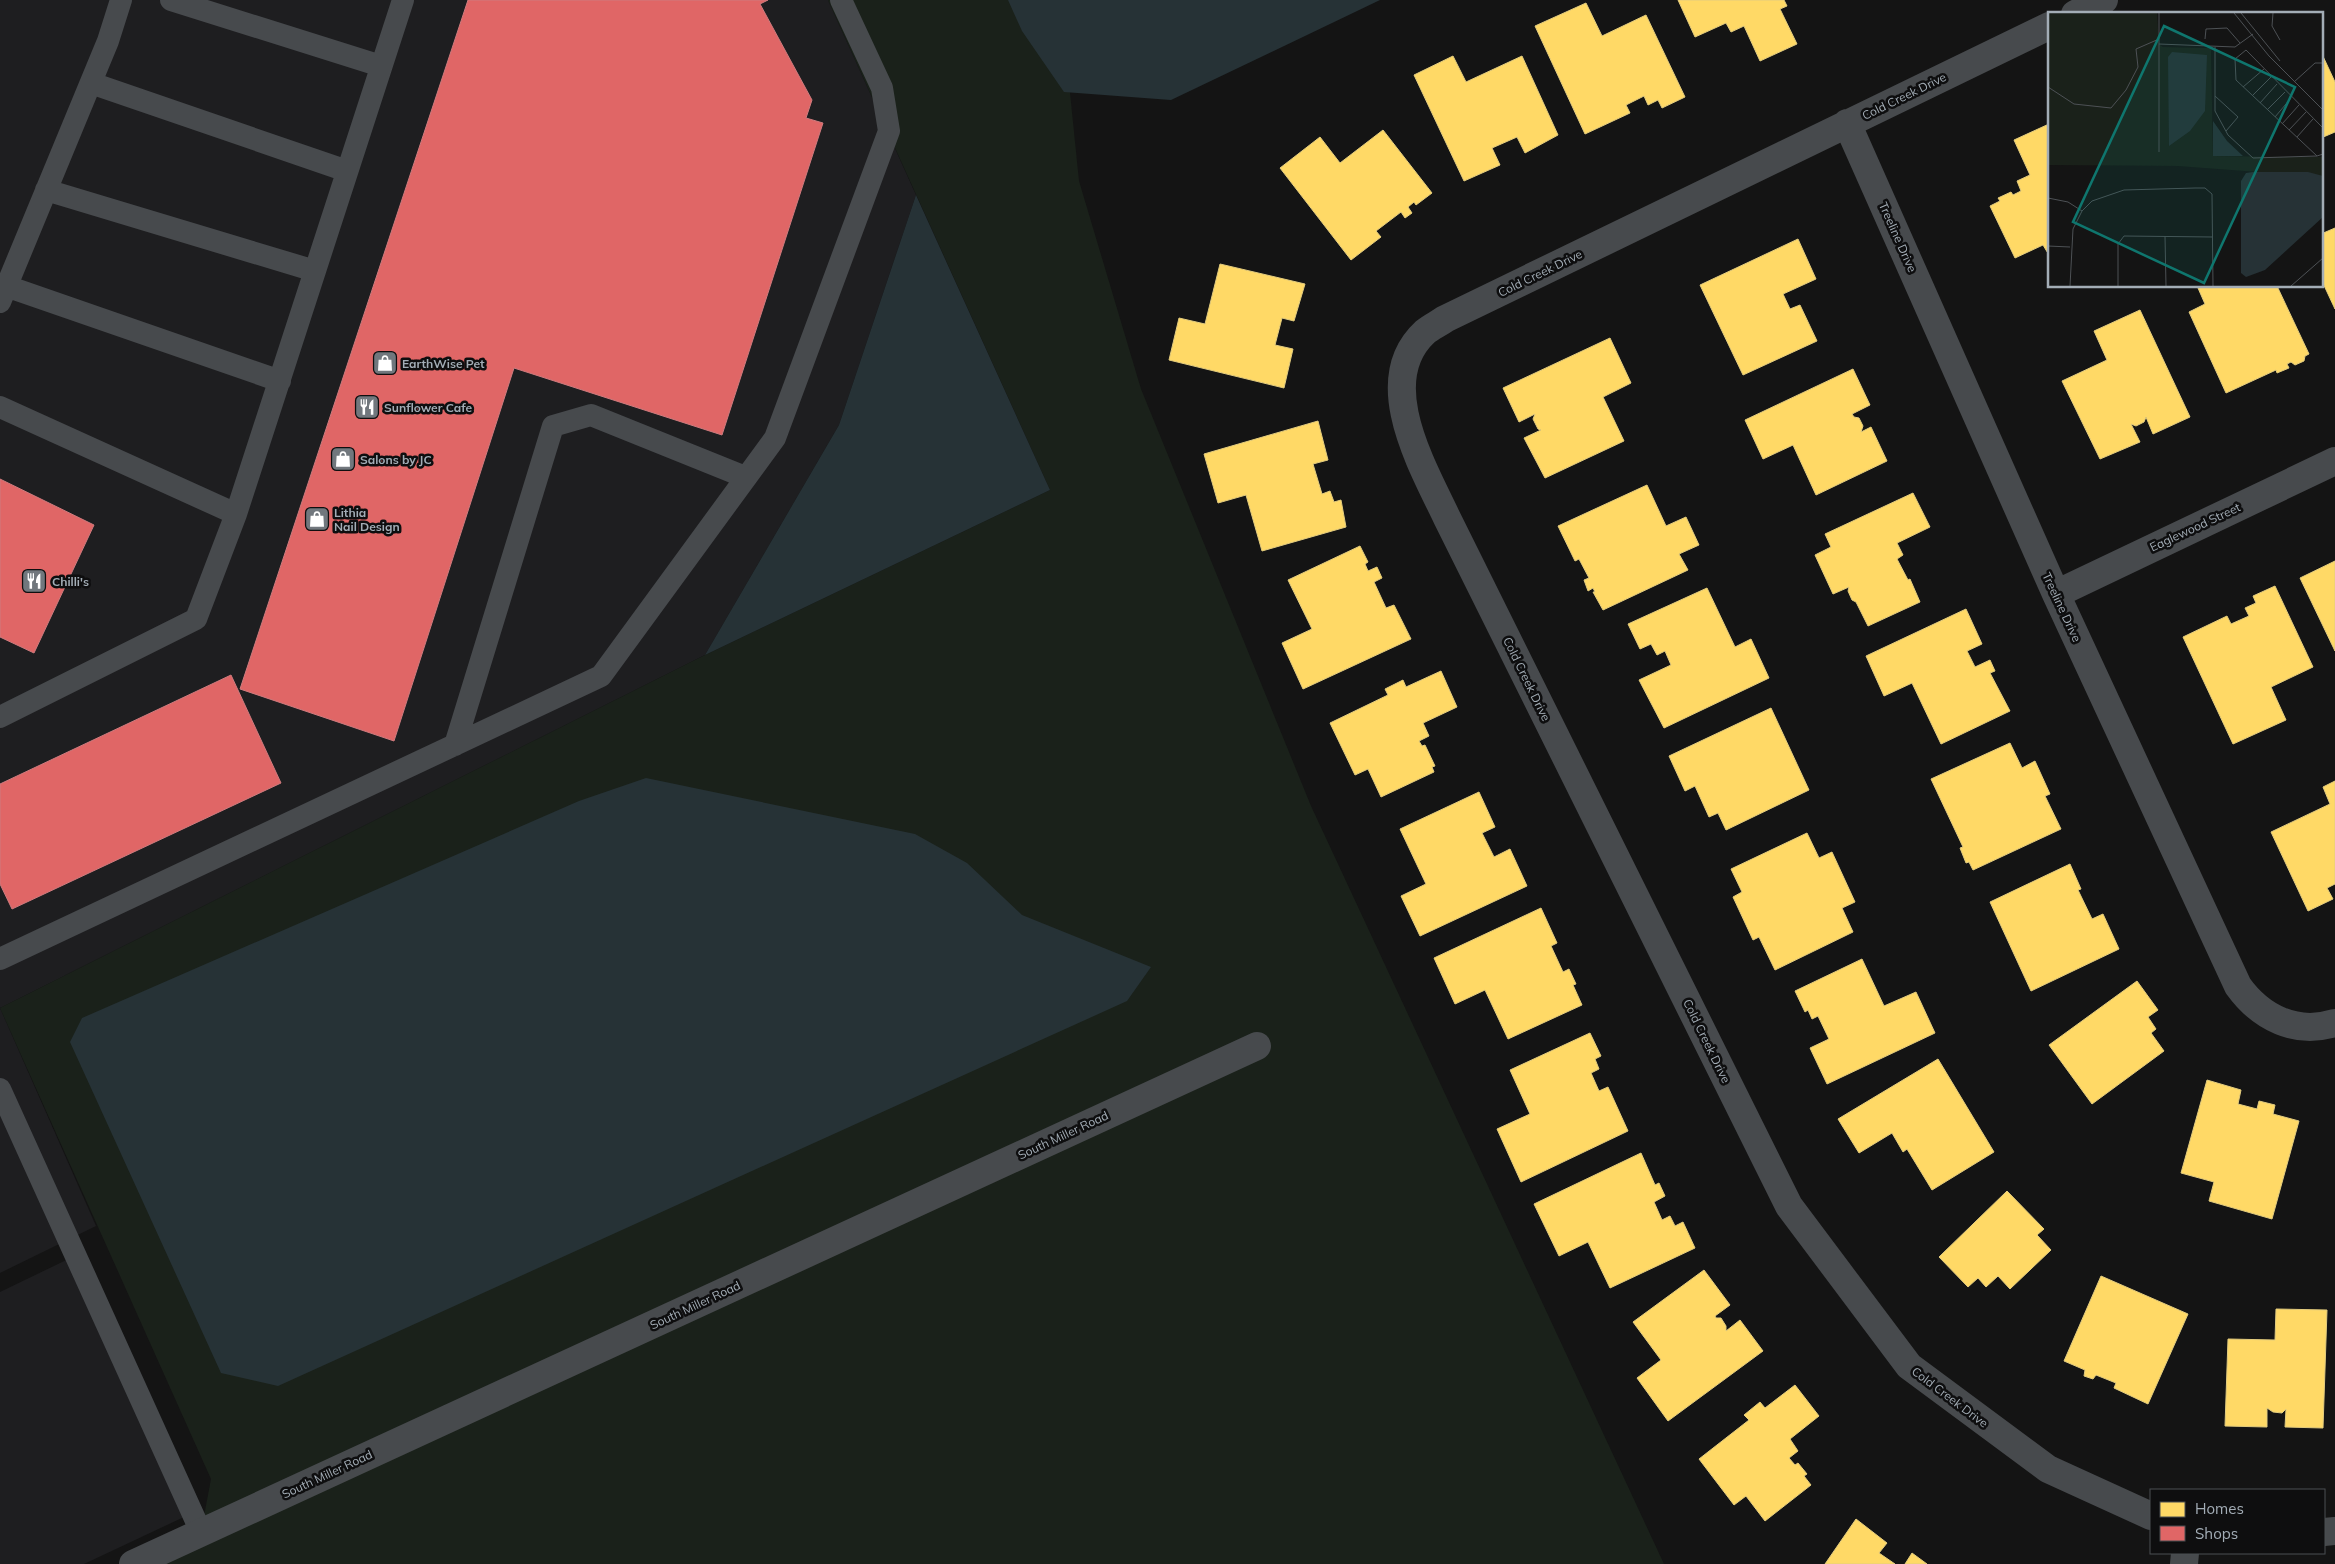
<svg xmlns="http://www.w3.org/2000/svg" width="2335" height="1564" font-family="Mulish,sans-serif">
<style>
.built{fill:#1e1e20}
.green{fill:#1a211a}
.water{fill:#263236}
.homes{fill:#ffd966;stroke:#e3cc7e}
.shops{fill:#e06666;stroke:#ce7b7e}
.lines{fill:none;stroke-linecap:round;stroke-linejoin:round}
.service{stroke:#474a4d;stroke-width:22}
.minor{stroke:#474a4d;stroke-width:28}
.labels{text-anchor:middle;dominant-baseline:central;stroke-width:5;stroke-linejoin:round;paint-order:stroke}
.street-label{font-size:12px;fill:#a3adb6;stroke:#0e0e0f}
.poi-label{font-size:12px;font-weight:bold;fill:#a3adb6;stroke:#0e0e0f;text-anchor:start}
.inset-road{fill:none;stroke:#4d5155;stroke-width:1}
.view{fill:#0f766e;fill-opacity:0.15;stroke:#0f766e;stroke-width:2.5}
.inset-edge{fill:none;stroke:#a3adb6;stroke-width:2.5}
</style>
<rect width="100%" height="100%" fill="#141414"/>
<path class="built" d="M0 0H828L916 195 839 425 705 655 0 1008 96 1226 0 1273Z
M85 1251 184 1517 84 1564H0V1292Z"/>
<path class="green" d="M828 0H1032L1069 83 1079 181 1141 389 1311 806 1664 1564H157L201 1532 211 1479 0 1008 705 655 1050 490Z"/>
<path class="water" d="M1008 0H1380L1171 100 1064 92 1022 31Z
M916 195 1050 490 705 655 839 425Z
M646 778 915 834 967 863 1022 915 1151 967 1127 1001 278 1386 221 1373 70 1042 82 1018 579 801Z"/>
<path class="homes" d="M1678 0H1784L1787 6 1780 9 1797 44 1760 61 1744 26 1731 32 1726 23 1695 37Z
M1586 3 1602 36 1646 15 1685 97 1662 108 1658 100 1648 105 1644 96 1626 105 1630 113 1585 134 1535 26Z
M2321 52 2335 82V132L2321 138Z
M1453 56 1466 82 1522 56 1558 135 1525 153 1517 137 1492 148 1500 165 1464 181 1414 75Z
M2049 124V255L2043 245 2015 258 1990 206 2000 201 1998 198 2011 192 2013 195 2021 191 2017 181 2030 175 2014 140Z
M1383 130 1432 193 1416 205 1414 202 1408 207 1412 213 1405 218 1401 212 1376 231 1381 237 1351 260 1280 168 1320 137 1340 163Z
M2335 228V309L2321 279V234Z
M1798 239 1816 279 1783 294 1790 309 1800 305 1817 341 1743 375 1700 285Z
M1220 264 1305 284 1294 321 1282 318 1275 345 1293 349 1284 388 1169 360 1179 318 1205 324Z
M2201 286H2277L2309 354 2305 356 2304 361 2295 365 2291 362 2287 364 2289 368 2277 373 2276 370 2226 393 2189 312 2205 304 2198 288Z
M2140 310 2190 417 2153 434 2146 417 2144 422 2136 426 2131 424 2140 442 2100 459 2062 381 2107 360 2094 331Z
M1610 338 1631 383 1603 397 1624 441 1545 478 1524 438 1541 430 1538 429 1533 419 1535 414 1519 422 1503 388Z
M1853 369 1870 405 1852 414 1854 417 1859 418 1863 426 1861 432 1871 427 1887 461 1816 495 1793 445 1763 459 1745 420Z
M1318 421 1328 460 1313 464 1322 494 1330 491 1334 502 1341 500 1346 527 1262 551 1246 495 1218 503 1204 454Z
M1647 485 1666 526 1686 517 1699 545 1679 554 1688 570 1603 610 1593 592H1595L1593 588 1588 591 1584 580 1589 578 1579 559 1575 561 1558 526Z
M1913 493 1930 527 1897 543 1903 555 1897 559 1908 580 1910 579 1920 602 1868 626 1856 602 1852 600 1848 591 1849 587 1833 594 1815 555 1831 547 1825 534Z
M1360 546 1368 562 1365 564 1368 571 1377 567 1382 578 1374 582 1386 608 1394 605 1411 639 1303 689 1282 643 1312 629 1288 580Z
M2335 561V651L2300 578Z
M2275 586 2313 667 2271 687 2286 720 2233 744 2183 637 2227 616 2231 624 2249 616 2245 608 2256 603 2253 596Z
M1707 588 1735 647 1751 639 1769 678 1664 728 1639 680 1671 665 1665 651 1657 655 1651 644 1640 649 1628 624Z
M1966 609 1982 644 1967 651 1975 667 1990 660 1995 671 1990 673 2010 711 1941 744 1912 683 1884 696 1866 656Z
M1441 671 1457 707 1423 723 1429 736 1419 741 1422 746 1425 745 1435 766 1432 767 1434 772 1381 797 1368 769 1355 775 1330 723 1388 695 1385 689 1403 680 1406 687Z
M1771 708 1809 790 1726 830 1718 813 1709 817 1695 786 1685 791 1669 756Z
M2010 743 2022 768 2035 761 2050 794 2045 796 2061 829 1973 870 1969 862 1966 863 1960 848 1963 847 1931 779Z
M2335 781V884L2327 888 2333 899 2308 911 2271 832 2330 804 2323 787Z
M1479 792 1495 827 1482 833 1494 857 1510 849 1527 886 1420 936 1401 896 1426 884 1400 829Z
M1807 833 1819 858 1832 852 1855 902 1842 908 1853 932 1775 970 1759 937 1753 940 1733 897 1742 892 1731 869Z
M2070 864 2081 889 2078 890 2092 919 2103 914 2119 949 2031 991 1990 902Z
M1541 908 1557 943 1551 946 1563 972 1569 969 1576 984 1573 985 1582 1005 1508 1039 1485 990 1455 1004 1434 958Z
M1862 959 1884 1006 1916 992 1935 1033 1827 1084 1810 1048 1829 1039 1818 1016 1812 1019 1808 1010 1805 1012 1795 991Z
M2137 981 2158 1010 2148 1017 2156 1029 2151 1033 2164 1051 2092 1104 2049 1045Z
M1590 1033 1601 1056 1595 1059 1599 1069 1591 1073 1599 1091 1608 1087 1628 1131 1521 1182 1497 1129 1530 1114 1510 1070Z
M1938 1059 1994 1152 1932 1190 1907 1149 1903 1152 1892 1133 1859 1153 1838 1119Z
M2207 1080 2241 1090 2238 1104 2257 1109 2259 1101 2275 1105 2273 1114 2299 1121 2272 1219 2209 1201 2214 1182 2181 1173Z
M1641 1153 1655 1185 1659 1183 1665 1196 1654 1202 1662 1220 1670 1216 1675 1226 1683 1222 1695 1248 1610 1288 1588 1242 1559 1256 1534 1204Z
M2007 1191 2044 1229 2037 1235 2051 1250 2010 1289 1998 1276 1986 1287 1978 1278 1968 1287 1939 1257Z
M1704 1270 1730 1305 1715 1316 1716 1318H1721L1726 1326V1331L1740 1320 1763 1351 1668 1421 1637 1378 1661 1360 1633 1322Z
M2101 1276 2188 1314 2148 1404 2114 1388 2116 1383 2096 1375 2093 1379 2084 1376 2085 1370 2064 1361Z
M2276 1309 2327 1310 2323 1428 2285 1427 2286 1409 2282 1413 2273 1412 2267 1408V1427L2225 1426 2228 1339 2275 1340Z
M1795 1385 1819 1416 1790 1439 1798 1451 1789 1458 1795 1465 1798 1463 1807 1474 1804 1476 1811 1485 1765 1521 1746 1496 1734 1505 1699 1459 1749 1420 1744 1415 1760 1402 1765 1408Z
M1856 1519 1887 1543 1879 1553 1895 1564H1825Z
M1912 1553 1927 1564H1905Z"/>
<path class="shops" d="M468 0H768L760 4 812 100 806 118 823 123 722 435 514 368 394 741 240 689Z
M0 479 94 525 34 653 0 637Z
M231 675 281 783 12 909 0 884V784Z"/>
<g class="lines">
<path class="service" d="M171 0 381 66
M91 83 347 171
M46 190 315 271
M6 286 280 381
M0 302 108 41 121 0
M0 407 236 514
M0 717 196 619 236 514 403 0
M455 745 553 426 591 415 745 477
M0 959 601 676 775 438 889 131 882 88 841 0
M0 1089 201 1532"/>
<path class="minor" d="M2075 14 2104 0
M2049 26 1445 319C1438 324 1431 327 1425 332 1372 381 1423 467 1447 518L1789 1206 1909 1366 2048 1469 2151 1516
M1847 123 2056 594 2238 986C2261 1018 2296 1035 2335 1023
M2056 594 2335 461
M2324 1532 2335 1531
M133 1564 1257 1046
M2184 1564 2185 1553"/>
</g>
<defs>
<symbol id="shop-square" viewBox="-11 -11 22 22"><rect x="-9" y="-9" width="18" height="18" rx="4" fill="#71777d" stroke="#0e0e0f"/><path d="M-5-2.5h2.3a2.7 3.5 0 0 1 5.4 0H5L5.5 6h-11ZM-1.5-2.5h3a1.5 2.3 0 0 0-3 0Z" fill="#fff"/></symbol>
<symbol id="restaurant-square" viewBox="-11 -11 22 22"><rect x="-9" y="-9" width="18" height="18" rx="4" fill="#71777d" stroke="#0e0e0f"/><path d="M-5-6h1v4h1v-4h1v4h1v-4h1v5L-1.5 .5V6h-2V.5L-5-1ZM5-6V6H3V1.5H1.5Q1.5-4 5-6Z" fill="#fff"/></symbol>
</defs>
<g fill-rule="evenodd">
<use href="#shop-square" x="371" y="349" width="28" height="28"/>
<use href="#restaurant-square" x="353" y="393" width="28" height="28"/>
<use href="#shop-square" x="329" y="445" width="28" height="28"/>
<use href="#shop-square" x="303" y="505" width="28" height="28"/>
<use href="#restaurant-square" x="20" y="567" width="28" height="28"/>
</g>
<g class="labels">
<g class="street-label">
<text transform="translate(1904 96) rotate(-26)">Cold Creek Drive</text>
<text transform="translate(1898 237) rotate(66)">Treeline Drive</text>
<text transform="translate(1540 273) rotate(-26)">Cold Creek Drive</text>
<text transform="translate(2195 527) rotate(-25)">Eaglewood Street</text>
<text transform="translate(2062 607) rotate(65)">Treeline Drive</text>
<text transform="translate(1527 679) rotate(64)">Cold Creek Drive</text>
<text transform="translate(1707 1041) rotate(64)">Cold Creek Drive</text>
<text transform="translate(1063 1135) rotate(-25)">South Miller Road</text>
<text transform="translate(695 1305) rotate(-25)">South Miller Road</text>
<text transform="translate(1950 1397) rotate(37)">Cold Creek Drive</text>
<text transform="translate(327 1474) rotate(-25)">South Miller Road</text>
</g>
<g class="poi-label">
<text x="402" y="363">EarthWise Pet</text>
<text x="384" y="407">Sunflower Cafe</text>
<text x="360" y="459">Salons by JC</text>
<text x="334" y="512">Lithia<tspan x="334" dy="14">Nail Design</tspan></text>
<text x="52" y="581">Chilli's</text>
</g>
</g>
<g transform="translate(2048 12)">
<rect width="275" height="275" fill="#141414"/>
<path d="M0 1H109L111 32 115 35 163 36 165 144 275 145V165L129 154 0 153Z" fill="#1a211a"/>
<path d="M124 40 159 43 157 99 142 119 121 134 120 45ZM165 109 179 129 195 144H165ZM205 160H260L275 164V205L217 258 198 265 193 261V169L198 161Z" fill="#263236"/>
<path class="inset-road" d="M186 1 221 44 275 98M193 1 232 49M225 1 224 14 232 28M157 27 158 17 179 16 192 31M111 32 187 35 205 22M167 35V99L180 123 205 146 269 144M246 70 267 51H275M0 75 26 92 63 96 78 78 90 55 88 37 111 27M195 75 216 57M167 84 190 105 178 119M204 84 223 65M212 91 229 72M219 98 237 80M227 105 243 86M234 112 251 93M275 116 198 38 187 47 188 68 269 144 275 142M241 118 258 100M249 125 265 107M111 140V1M0 186 20 190 34 199M117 224 118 274M0 234 22 235M22 274 25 217 34 199 44 189 76 178 147 176H157L164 182 165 274M70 274V232L76 224 165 225M243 274 275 246"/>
<path class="view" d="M116 14 247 75 156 271 25 210Z"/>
<rect width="275" height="275" class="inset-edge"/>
</g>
<rect x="2150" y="1489" width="175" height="65" fill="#0e0e0f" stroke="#4a4e52"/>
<rect x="2160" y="1502" width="25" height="15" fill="#ffd966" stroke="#4a4e52"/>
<text x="2195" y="1514" font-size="15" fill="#a3adb6">Homes</text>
<rect x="2160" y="1526" width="25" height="15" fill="#e06666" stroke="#4a4e52"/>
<text x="2195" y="1539" font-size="15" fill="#a3adb6">Shops</text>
</svg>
